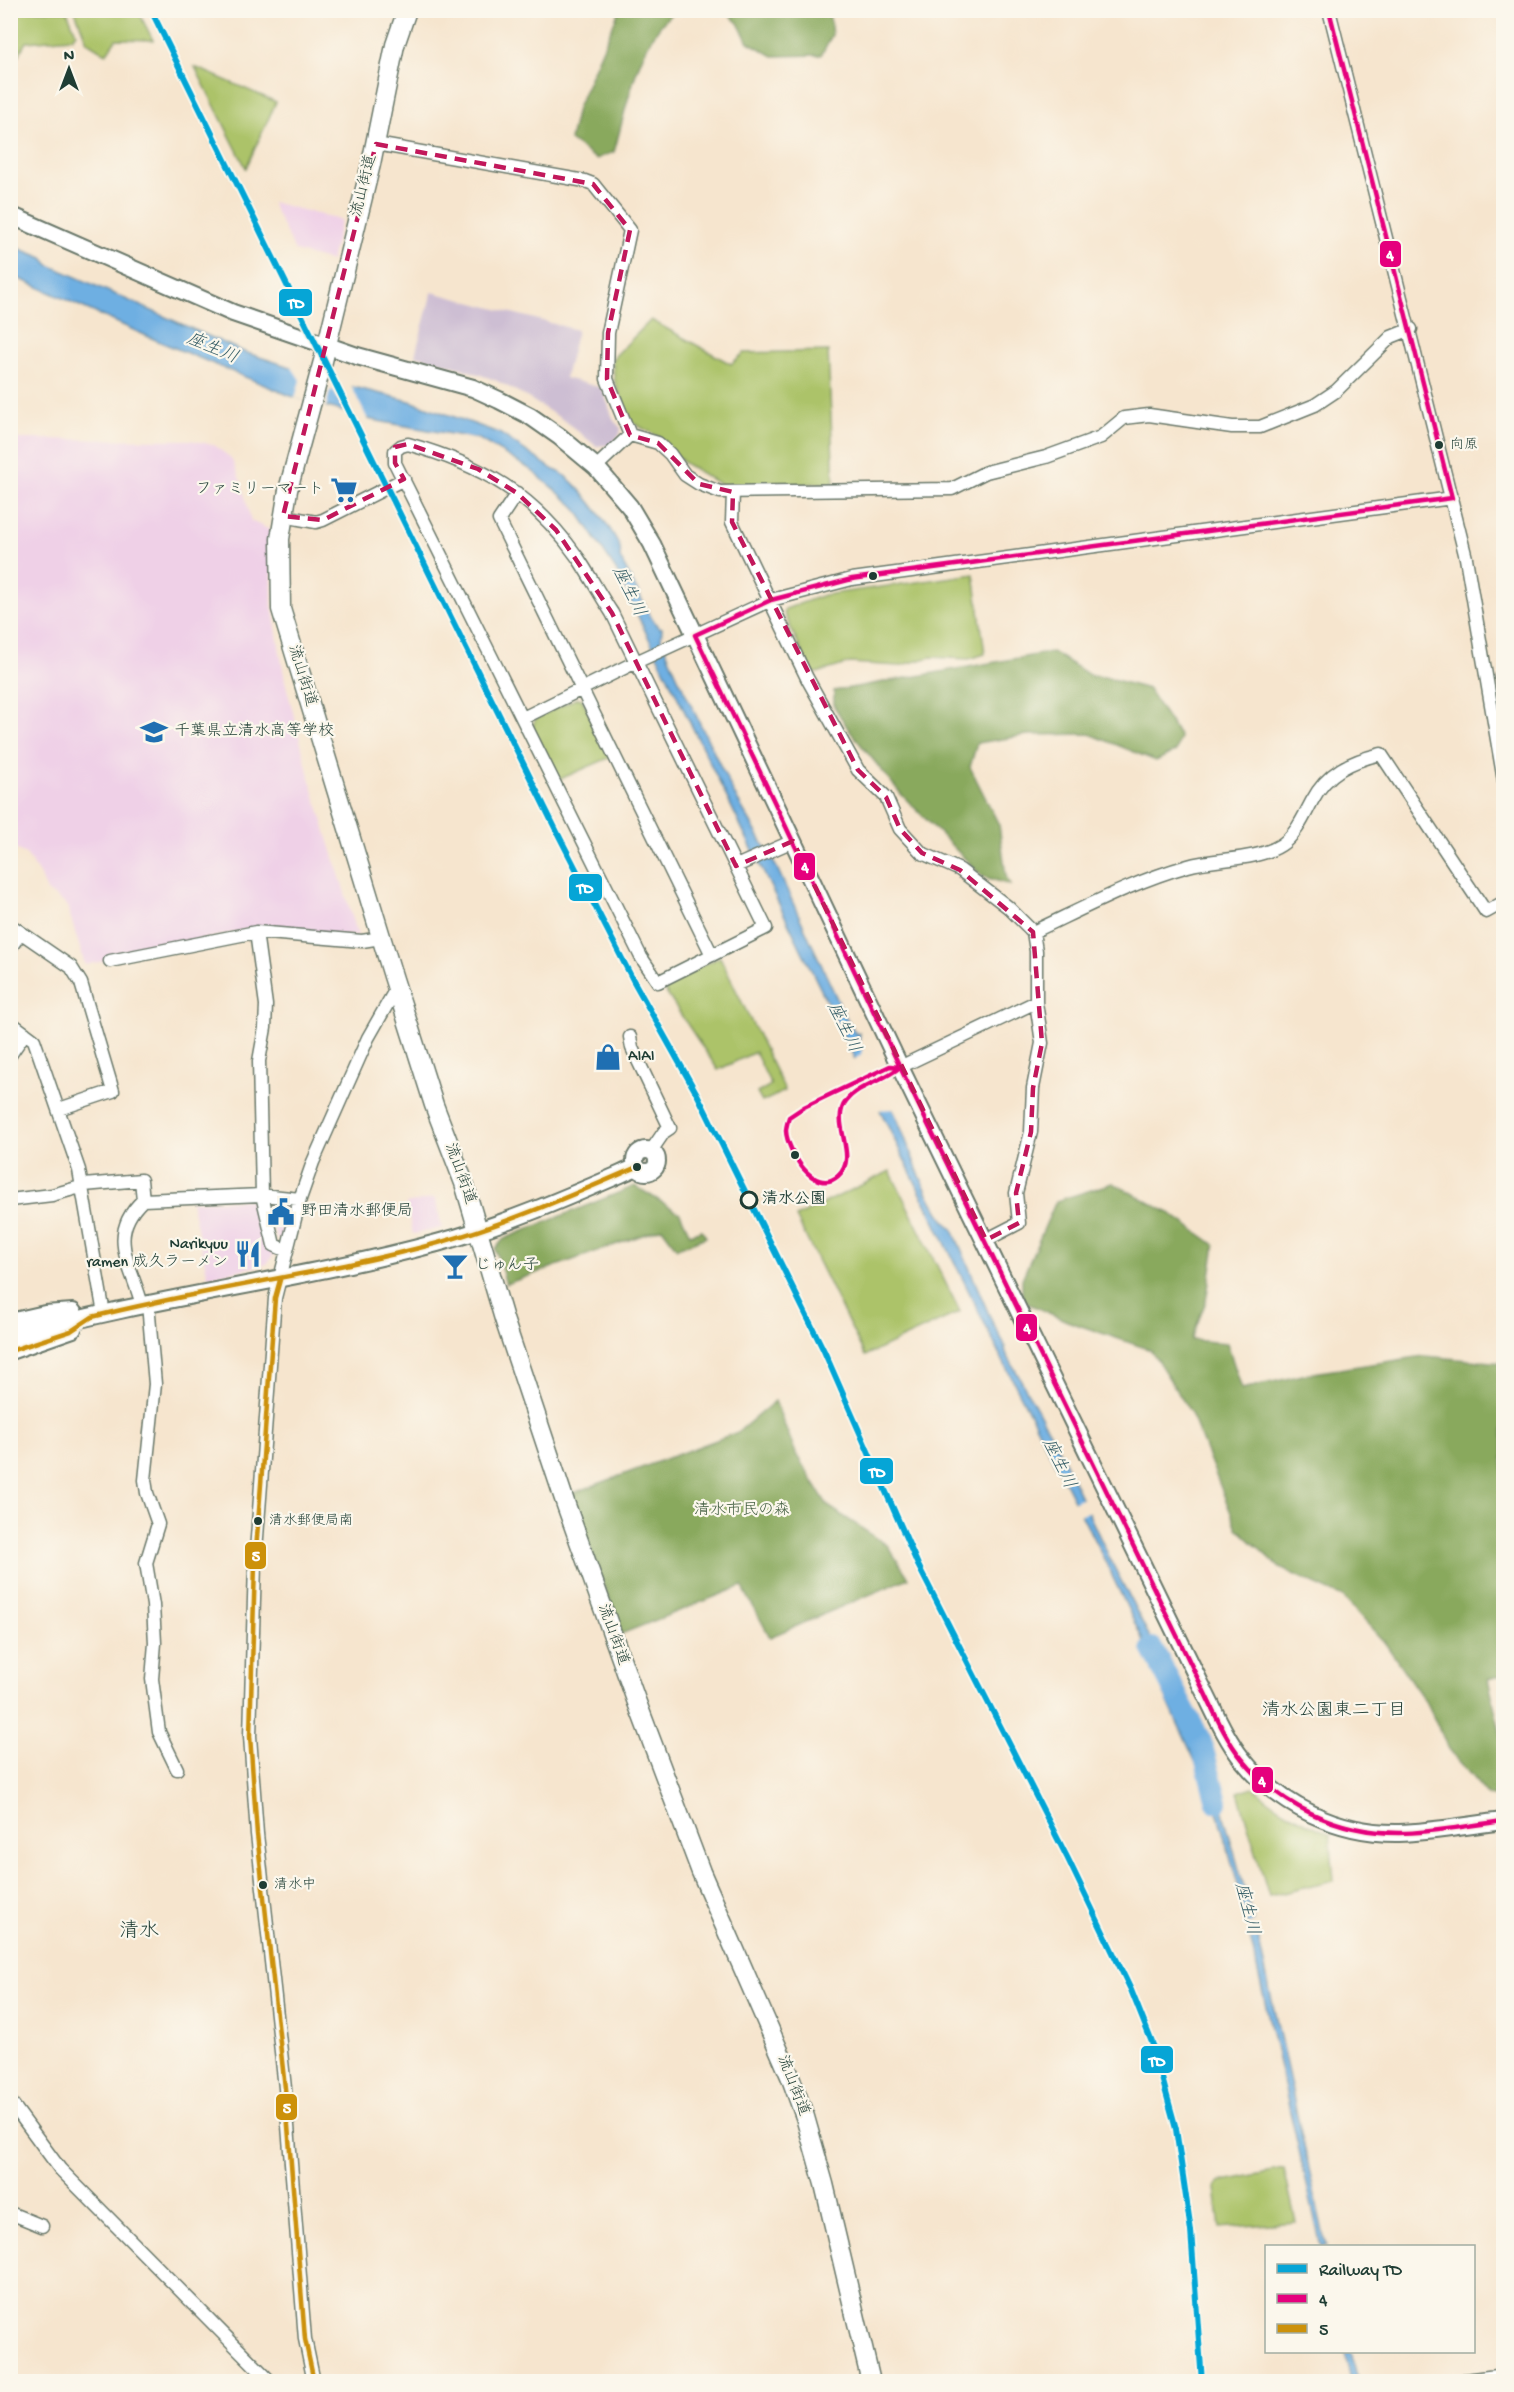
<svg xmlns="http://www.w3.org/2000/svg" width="1514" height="2392" font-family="'Gochi Hand','Klee One',sans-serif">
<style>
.built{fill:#efd0e7}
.industrial{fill:#cdbed3}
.green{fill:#acc369;stroke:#66804e;stroke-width:1.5}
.forest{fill:#89a95d;stroke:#547348;stroke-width:1.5}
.water{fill:#6eafe2;stroke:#46768b;stroke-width:1.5}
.pier{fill:#f6e5ce}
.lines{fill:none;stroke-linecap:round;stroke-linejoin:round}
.river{stroke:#6eafe2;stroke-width:22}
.street-casing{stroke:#6a786a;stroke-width:15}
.secondary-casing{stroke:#6a786a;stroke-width:20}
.primary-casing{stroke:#6a786a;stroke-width:21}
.street{stroke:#fff;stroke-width:12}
.secondary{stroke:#fff;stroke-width:16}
.primary{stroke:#fff;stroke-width:18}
.bus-1-casing{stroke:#fbf7ec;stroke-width:9}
.bus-2-casing{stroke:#fbf7ec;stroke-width:9}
.bus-1{stroke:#e5007d;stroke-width:4.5}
.bus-2{stroke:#cc910a;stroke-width:4.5}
.rail-1-casing{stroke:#fbf7ec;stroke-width:10}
.rail-1{stroke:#06a5d6;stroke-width:6}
.marked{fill:none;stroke:#c2185b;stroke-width:4.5;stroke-dasharray:12 8;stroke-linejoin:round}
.bus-dot{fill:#1f3d34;stroke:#fbf7ec;stroke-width:2}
.stop-dot{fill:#fbf7ec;stroke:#1f3d34;stroke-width:3}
.labels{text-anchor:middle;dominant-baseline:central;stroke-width:4.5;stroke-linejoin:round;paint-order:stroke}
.bus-label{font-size:14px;fill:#1f3d34;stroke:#fbf7ec;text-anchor:start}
.street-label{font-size:16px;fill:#1f3d34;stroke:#fbf7ec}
.poi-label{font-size:16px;fill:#1f3d34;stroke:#fbf7ec;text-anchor:start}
.stop-label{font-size:16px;font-weight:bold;fill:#1f3d34;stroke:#fbf7ec;text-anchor:start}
.park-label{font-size:16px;fill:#425e41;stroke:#fbf7ec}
.water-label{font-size:18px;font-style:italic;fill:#375f68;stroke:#fbf7ec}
.neighbourhood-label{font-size:18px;fill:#1f3d34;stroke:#fbf7ec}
.quarter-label{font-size:20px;fill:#1f3d34;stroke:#fbf7ec}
.line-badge{stroke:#fbf7ec;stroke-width:2}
.badge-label{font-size:16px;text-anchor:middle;font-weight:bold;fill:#fff}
</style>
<rect width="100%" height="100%" fill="#fbf7ec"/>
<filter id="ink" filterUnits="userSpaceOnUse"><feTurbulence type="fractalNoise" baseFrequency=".0167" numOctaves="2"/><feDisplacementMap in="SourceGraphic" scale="12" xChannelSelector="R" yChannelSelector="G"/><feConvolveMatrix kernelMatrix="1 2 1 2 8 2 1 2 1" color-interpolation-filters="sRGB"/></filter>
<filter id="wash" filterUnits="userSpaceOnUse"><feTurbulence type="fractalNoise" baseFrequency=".008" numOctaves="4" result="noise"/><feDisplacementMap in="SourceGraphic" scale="24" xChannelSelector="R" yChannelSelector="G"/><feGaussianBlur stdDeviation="1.35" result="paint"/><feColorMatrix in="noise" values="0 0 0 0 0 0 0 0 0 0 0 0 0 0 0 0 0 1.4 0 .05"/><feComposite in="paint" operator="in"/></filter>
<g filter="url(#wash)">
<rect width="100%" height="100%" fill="#f6e5ce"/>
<path class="built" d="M271 202 341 220 331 261 295 251Z
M10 439 190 440 214 445 231 458 242 484 251 521 272 531V605L285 681 311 783 358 936 249 929 85 965 67 905 47 891 40 875 26 854 11 847Z
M267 1198 294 1200 284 1242 276 1238Z
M435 1198 442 1228 413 1234 406 1204Z
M255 1200 261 1205 274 1254 267 1264 208 1277 191 1201Z"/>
<path class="industrial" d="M432 292 577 330 565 378 602 388 614 421 621 428 620 434 610 445 596 446 565 421 520 393 495 380 461 368 415 355Z"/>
<path class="green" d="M11 10 67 11 76 33 72 38 26 42 11 68Z
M75 11H138L153 40 116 39 106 54 87 42Z
M195 67 276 102 246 168Z
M651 320 731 364 744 353 828 351 834 483 723 486 684 463 661 438 631 422 615 383 612 359Z
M974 574 985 654 969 659 931 657 899 666 850 663 817 673 811 672 784 613 785 609 824 595Z
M577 698 582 699 611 757 558 780 532 727 536 718Z
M720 957 785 1091 762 1102 757 1093 771 1085 755 1052 718 1070 661 985Z
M890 1171 960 1312 865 1356 796 1217Z
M1253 1787C1276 1808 1302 1821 1330 1834L1334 1881 1269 1896 1238 1792Z
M1284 2169 1296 2222 1220 2228 1215 2188 1219 2182Z"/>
<path class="forest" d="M619 11H675C637 41 627 107 614 152L596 159 570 140 577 108Z
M725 11H829L832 35 821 55 773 56 748 42 738 23Z
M1052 652 1091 676 1105 677 1148 689 1180 737 1176 751 1156 761 1090 734 1028 735 977 743 970 767 999 825 1006 876 1010 885 982 876 901 794 849 730 834 706V691Z
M1113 1183 1171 1214 1215 1245 1206 1301 1191 1340 1227 1343 1242 1389 1307 1374 1424 1356 1503 1363V1675L1488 1679 1503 1744V1799L1488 1796 1449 1749 1427 1704 1385 1643 1343 1597 1280 1568 1237 1528 1191 1413 1151 1350 1067 1321 1022 1301V1279L1056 1201Z
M635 1186 680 1213 690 1234 702 1230 706 1237 677 1248 662 1228 506 1284 495 1249 504 1239Z
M775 1401 797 1456 828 1506 887 1545 909 1578 770 1637 742 1586 621 1634 571 1494 738 1432Z"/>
<path class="water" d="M10 245 43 258 49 265 244 352 349 386 410 401 499 433 554 470C571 473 615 531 620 548 621 551 620 554 620 558L652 619 659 628H662L661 639 680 682 733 792 777 868 844 1014 856 1034 860 1033 859 1043C871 1067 883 1090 895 1114 912 1151 924 1201 953 1230L993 1324 1004 1343 1006 1353 1054 1440 1111 1561 1158 1653 1172 1689 1216 1788 1258 1937 1326 2246H1321L1238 1885 1219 1818 1207 1787 1163 1691 1150 1655 1106 1563 1001 1357 632 604 616 570 574 506 530 469 479 439 372 420 291 396 158 341 11 275Z
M1345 2352H1351L1358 2381H1351Z"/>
<path class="pier" d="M289 363 350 383 369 422 346 415 333 390 330 391 326 407 295 398 300 380Z
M863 1045 895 1109 878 1110 853 1061 861 1054Z
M1083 1497 1090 1511 1077 1516 1071 1503Z
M1257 1922 1261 1936 1248 1940 1244 1925Z"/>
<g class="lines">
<path class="river" d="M1152 1648 1201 1742 1217 1802"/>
</g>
</g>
<g filter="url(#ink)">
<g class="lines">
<defs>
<path id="street" d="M1329 10 1466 558 1504 781
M376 144 585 181 593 184 630 230 608 333 607 379 630 435 658 443 670 454 685 475 699 484 720 492 952 489 986 472 1046 457 1101 437 1124 418 1149 415 1232 427H1260L1315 405 1336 391 1391 337 1411 329
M408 444C482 465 533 494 578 558 590 576 600 595 612 613L766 928 658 982 641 957 395 463V451L401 446Z
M596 467 630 435
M733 492 732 522 807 678 858 770 886 797 900 829 922 853 960 870 1008 907 1033 932 1036 951V1002L1042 1043 1033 1088 1031 1132 1016 1193 1019 1223 986 1240
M517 493 499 520 712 955
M283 516 316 522 323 520 404 479
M523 718 636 662 771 600 852 579 1452 498
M736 866 793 841
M10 925 71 967 81 983 113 1091 59 1109
M1033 932C1084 908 1134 881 1188 866 1216 858 1256 861 1281 845 1296 835 1304 816 1312 801 1327 772 1351 761 1381 754L1486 912 1504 902
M10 948 21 933
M110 961 256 932
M10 1022 34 1040 79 1170 104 1314
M630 1037 632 1048 670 1128 664 1132 651 1151
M10 1055 25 1033
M900 1067 1036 1002
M84 1185 141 1180 143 1200
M10 1200 52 1195 84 1186
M287 1251 274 1245 262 1195 259 1061 265 1028 266 1005 256 932 362 941 381 938
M148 1304 155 1384 145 1480 147 1493 158 1524 146 1563 153 1605 155 1643 152 1679 159 1732 177 1769
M142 1305C131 1264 106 1235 143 1200L262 1195 300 1199
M10 2101 60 2169 271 2382
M10 2213 42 2226
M314 2382 305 2339 285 2088 257 1834 250 1736 255 1564 275 1298 300 1199 313 1162 368 1038 397 987
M1449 2382 1504 2375"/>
<path id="secondary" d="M10 215 233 313 357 356 473 388 499 400 530 416 560 437 596 467 630 507 652 544 900 1067 1200 1683C1213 1708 1224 1736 1242 1759 1279 1806 1339 1834 1399 1833 1433 1832 1469 1825 1504 1821
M635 1161a11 11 0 1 1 22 0a11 11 0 1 1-22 0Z
M10 1322 45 1314 73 1312
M10 1337C151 1297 296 1281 437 1243 505 1225 572 1195 637 1167
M10 1351 73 1329"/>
<path id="primary" d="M407 10 395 45 371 164 323 361 288 490 280 539 281 609 393 976 434 1105 464 1183 504 1319 566 1505 636 1700 701 1872 790 2076 805 2117 824 2184 871 2382"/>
</defs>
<use href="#street" class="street-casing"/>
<use href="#secondary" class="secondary-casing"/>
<use href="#primary" class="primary-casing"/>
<use href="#street" class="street"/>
<use href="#secondary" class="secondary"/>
<use href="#primary" class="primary"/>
<defs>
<path id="bus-1" d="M1329 10 1452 498
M695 635 900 1067 1200 1683C1213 1709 1224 1737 1242 1759 1280 1806 1338 1833 1399 1833 1434 1833 1469 1825 1504 1821
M695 635 771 600 852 579 1452 498
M890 1066 900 1067C884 1081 858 1085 846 1101 829 1123 860 1156 838 1176 814 1197 787 1150 786 1131 786 1126 788 1121 789 1117L804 1107Z"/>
<path id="bus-2" d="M280 1280 275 1298 255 1564 250 1736 257 1834 285 2088 305 2339 314 2382
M10 1351 71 1331 92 1317C206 1288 324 1274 438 1243 507 1224 572 1195 637 1167"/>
</defs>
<use href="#bus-1" class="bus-1-casing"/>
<use href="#bus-2" class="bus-2-casing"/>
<use href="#bus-1" class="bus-1"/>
<use href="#bus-2" class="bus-2"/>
<defs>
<path id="rail-1" d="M151 10 558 834 633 980 698 1096 824 1351 918 1565 1068 1859 1131 1990 1153 2045 1176 2129 1191 2231 1202 2382"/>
</defs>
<use href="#rail-1" class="rail-1-casing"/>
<use href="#rail-1" class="rail-1"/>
</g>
</g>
<path class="marked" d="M376 144 593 184 630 230 608 333 607 379 630 435 658 443 699 484 733 492 732 522 858 770 886 797 900 829 922 853 960 870 1033 932 1042 1043 1033 1088 1031 1132 1016 1193 1019 1223 986 1240 793 841 736 866 612 613 556 530 517 493 478 469 408 444 395 447V463L404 479 323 520 283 516Z"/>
<defs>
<symbol id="supermarket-bare" viewBox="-9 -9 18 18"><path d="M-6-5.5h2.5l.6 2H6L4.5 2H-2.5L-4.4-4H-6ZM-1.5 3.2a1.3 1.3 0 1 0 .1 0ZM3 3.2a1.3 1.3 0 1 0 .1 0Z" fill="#1f6fb2" stroke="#fbf7ec" stroke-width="2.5" paint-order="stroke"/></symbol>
<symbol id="school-bare" viewBox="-9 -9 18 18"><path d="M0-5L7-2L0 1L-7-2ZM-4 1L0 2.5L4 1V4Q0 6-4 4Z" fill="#1f6fb2" stroke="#fbf7ec" stroke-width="2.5" paint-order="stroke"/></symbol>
<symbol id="shop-bare" viewBox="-9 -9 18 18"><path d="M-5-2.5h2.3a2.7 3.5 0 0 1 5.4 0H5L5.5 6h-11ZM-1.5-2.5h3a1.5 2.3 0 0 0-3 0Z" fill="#1f6fb2" stroke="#fbf7ec" stroke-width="2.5" paint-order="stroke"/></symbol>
<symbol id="civic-bare" viewBox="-9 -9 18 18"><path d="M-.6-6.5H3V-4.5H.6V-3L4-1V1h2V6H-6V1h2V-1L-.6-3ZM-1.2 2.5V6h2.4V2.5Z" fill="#1f6fb2" stroke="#fbf7ec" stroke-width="2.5" paint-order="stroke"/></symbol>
<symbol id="restaurant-bare" viewBox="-9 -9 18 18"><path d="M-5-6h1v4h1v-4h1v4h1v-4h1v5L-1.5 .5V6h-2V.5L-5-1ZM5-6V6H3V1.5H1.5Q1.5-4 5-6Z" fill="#1f6fb2" stroke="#fbf7ec" stroke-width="2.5" paint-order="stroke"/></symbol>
<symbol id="bar-bare" viewBox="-9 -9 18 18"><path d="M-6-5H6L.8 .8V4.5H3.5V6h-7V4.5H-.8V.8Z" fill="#1f6fb2" stroke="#fbf7ec" stroke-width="2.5" paint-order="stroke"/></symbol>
</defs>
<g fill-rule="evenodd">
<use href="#supermarket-bare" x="325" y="471" width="38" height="38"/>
<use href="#school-bare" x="135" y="713" width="38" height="38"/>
<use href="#shop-bare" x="589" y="1038" width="38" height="38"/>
<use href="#civic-bare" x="262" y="1193" width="38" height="38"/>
<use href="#restaurant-bare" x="229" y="1235" width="38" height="38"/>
<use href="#bar-bare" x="436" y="1247" width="38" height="38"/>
</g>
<g class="bus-dot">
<circle cx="1439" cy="445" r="5"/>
<circle cx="873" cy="576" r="5"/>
<circle cx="795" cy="1155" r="5"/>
<circle cx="637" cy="1167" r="5"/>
<circle cx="258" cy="1521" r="5"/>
<circle cx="263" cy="1885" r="5"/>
</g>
<circle class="stop-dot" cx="749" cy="1200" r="8"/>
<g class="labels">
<g class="bus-label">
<text x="1450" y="445">向原</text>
<text x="269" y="1521">清水郵便局南</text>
<text x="274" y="1885">清水中</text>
</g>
<g class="street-label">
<text transform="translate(365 186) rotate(-76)">流山街道</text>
<text transform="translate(301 676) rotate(73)">流山街道</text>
<text transform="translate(459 1174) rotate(70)">流山街道</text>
<text transform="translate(612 1635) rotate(70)">流山街道</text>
<text transform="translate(792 2086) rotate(69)">流山街道</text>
</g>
<g class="poi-label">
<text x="324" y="490" text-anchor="end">ファミリーマート</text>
<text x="174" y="732">千葉県立清水高等学校</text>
<text x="628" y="1057">AIAI</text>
<text x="301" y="1212">野田清水郵便局</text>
<text x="228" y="1245" text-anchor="end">Narikyuu<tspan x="228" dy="18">ramen 成久ラーメン</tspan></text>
<text x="475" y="1266">じゅん子</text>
</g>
<g class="stop-label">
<text x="762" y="1200">清水公園</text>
</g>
<g class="park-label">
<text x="742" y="1511">清水市民の森</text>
</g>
<g class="water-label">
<text transform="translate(212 349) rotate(23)">座生川</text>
<text transform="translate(628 592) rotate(64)">座生川</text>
<text transform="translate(843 1028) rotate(64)">座生川</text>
<text transform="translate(1058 1464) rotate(64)">座生川</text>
<text transform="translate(1246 1909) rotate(76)">座生川</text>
</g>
<g class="neighbourhood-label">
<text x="1334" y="1711">清水公園東二丁目</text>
</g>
<g class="quarter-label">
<text x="139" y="1932">清水</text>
</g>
</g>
<g class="line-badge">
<rect x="1379" y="240" width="23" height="28" rx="6" fill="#e5007d"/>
<rect x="278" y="288" width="35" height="29" rx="6" fill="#06a5d6"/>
<rect x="793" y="852" width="23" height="29" rx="6" fill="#e5007d"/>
<rect x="568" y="873" width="35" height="29" rx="6" fill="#06a5d6"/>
<rect x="1015" y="1313" width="23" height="29" rx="6" fill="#e5007d"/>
<rect x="859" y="1457" width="35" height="28" rx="6" fill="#06a5d6"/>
<rect x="244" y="1541" width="23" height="29" rx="6" fill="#cc910a"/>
<rect x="1251" y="1766" width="23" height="28" rx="6" fill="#e5007d"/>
<rect x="1140" y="2045" width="34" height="29" rx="6" fill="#06a5d6"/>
<rect x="275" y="2093" width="23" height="28" rx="6" fill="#cc910a"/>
</g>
<g class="badge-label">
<text x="1390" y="260">4</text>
<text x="296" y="308">TD</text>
<text x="805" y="872">4</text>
<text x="585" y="893">TD</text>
<text x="1027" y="1333">4</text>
<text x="877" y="1477">TD</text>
<text x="256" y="1561">5</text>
<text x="1262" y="1786">4</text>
<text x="1157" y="2066">TD</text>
<text x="287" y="2113">5</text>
</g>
<rect width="1514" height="2392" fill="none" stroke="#fbf7ec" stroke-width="36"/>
<rect x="1265" y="2245" width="210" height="108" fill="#fbf7ec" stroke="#a3ada2" stroke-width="1.5"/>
<rect x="1277" y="2264" width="30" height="9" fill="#06a5d6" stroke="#a3ada2" stroke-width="1.5"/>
<text x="1319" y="2275" font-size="18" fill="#1f3d34">Railway TD</text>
<rect x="1277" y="2294" width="30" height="9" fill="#e5007d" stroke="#a3ada2" stroke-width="1.5"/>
<text x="1319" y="2305" font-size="18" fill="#1f3d34">4</text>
<rect x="1277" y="2324" width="30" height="9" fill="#cc910a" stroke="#a3ada2" stroke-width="1.5"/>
<text x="1319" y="2335" font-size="18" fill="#1f3d34">5</text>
<g transform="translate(69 69)" stroke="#fbf7ec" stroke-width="4.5" paint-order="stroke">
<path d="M0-4.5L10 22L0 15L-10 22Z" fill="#1f3d34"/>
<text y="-9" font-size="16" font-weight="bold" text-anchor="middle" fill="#1f3d34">N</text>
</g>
</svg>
